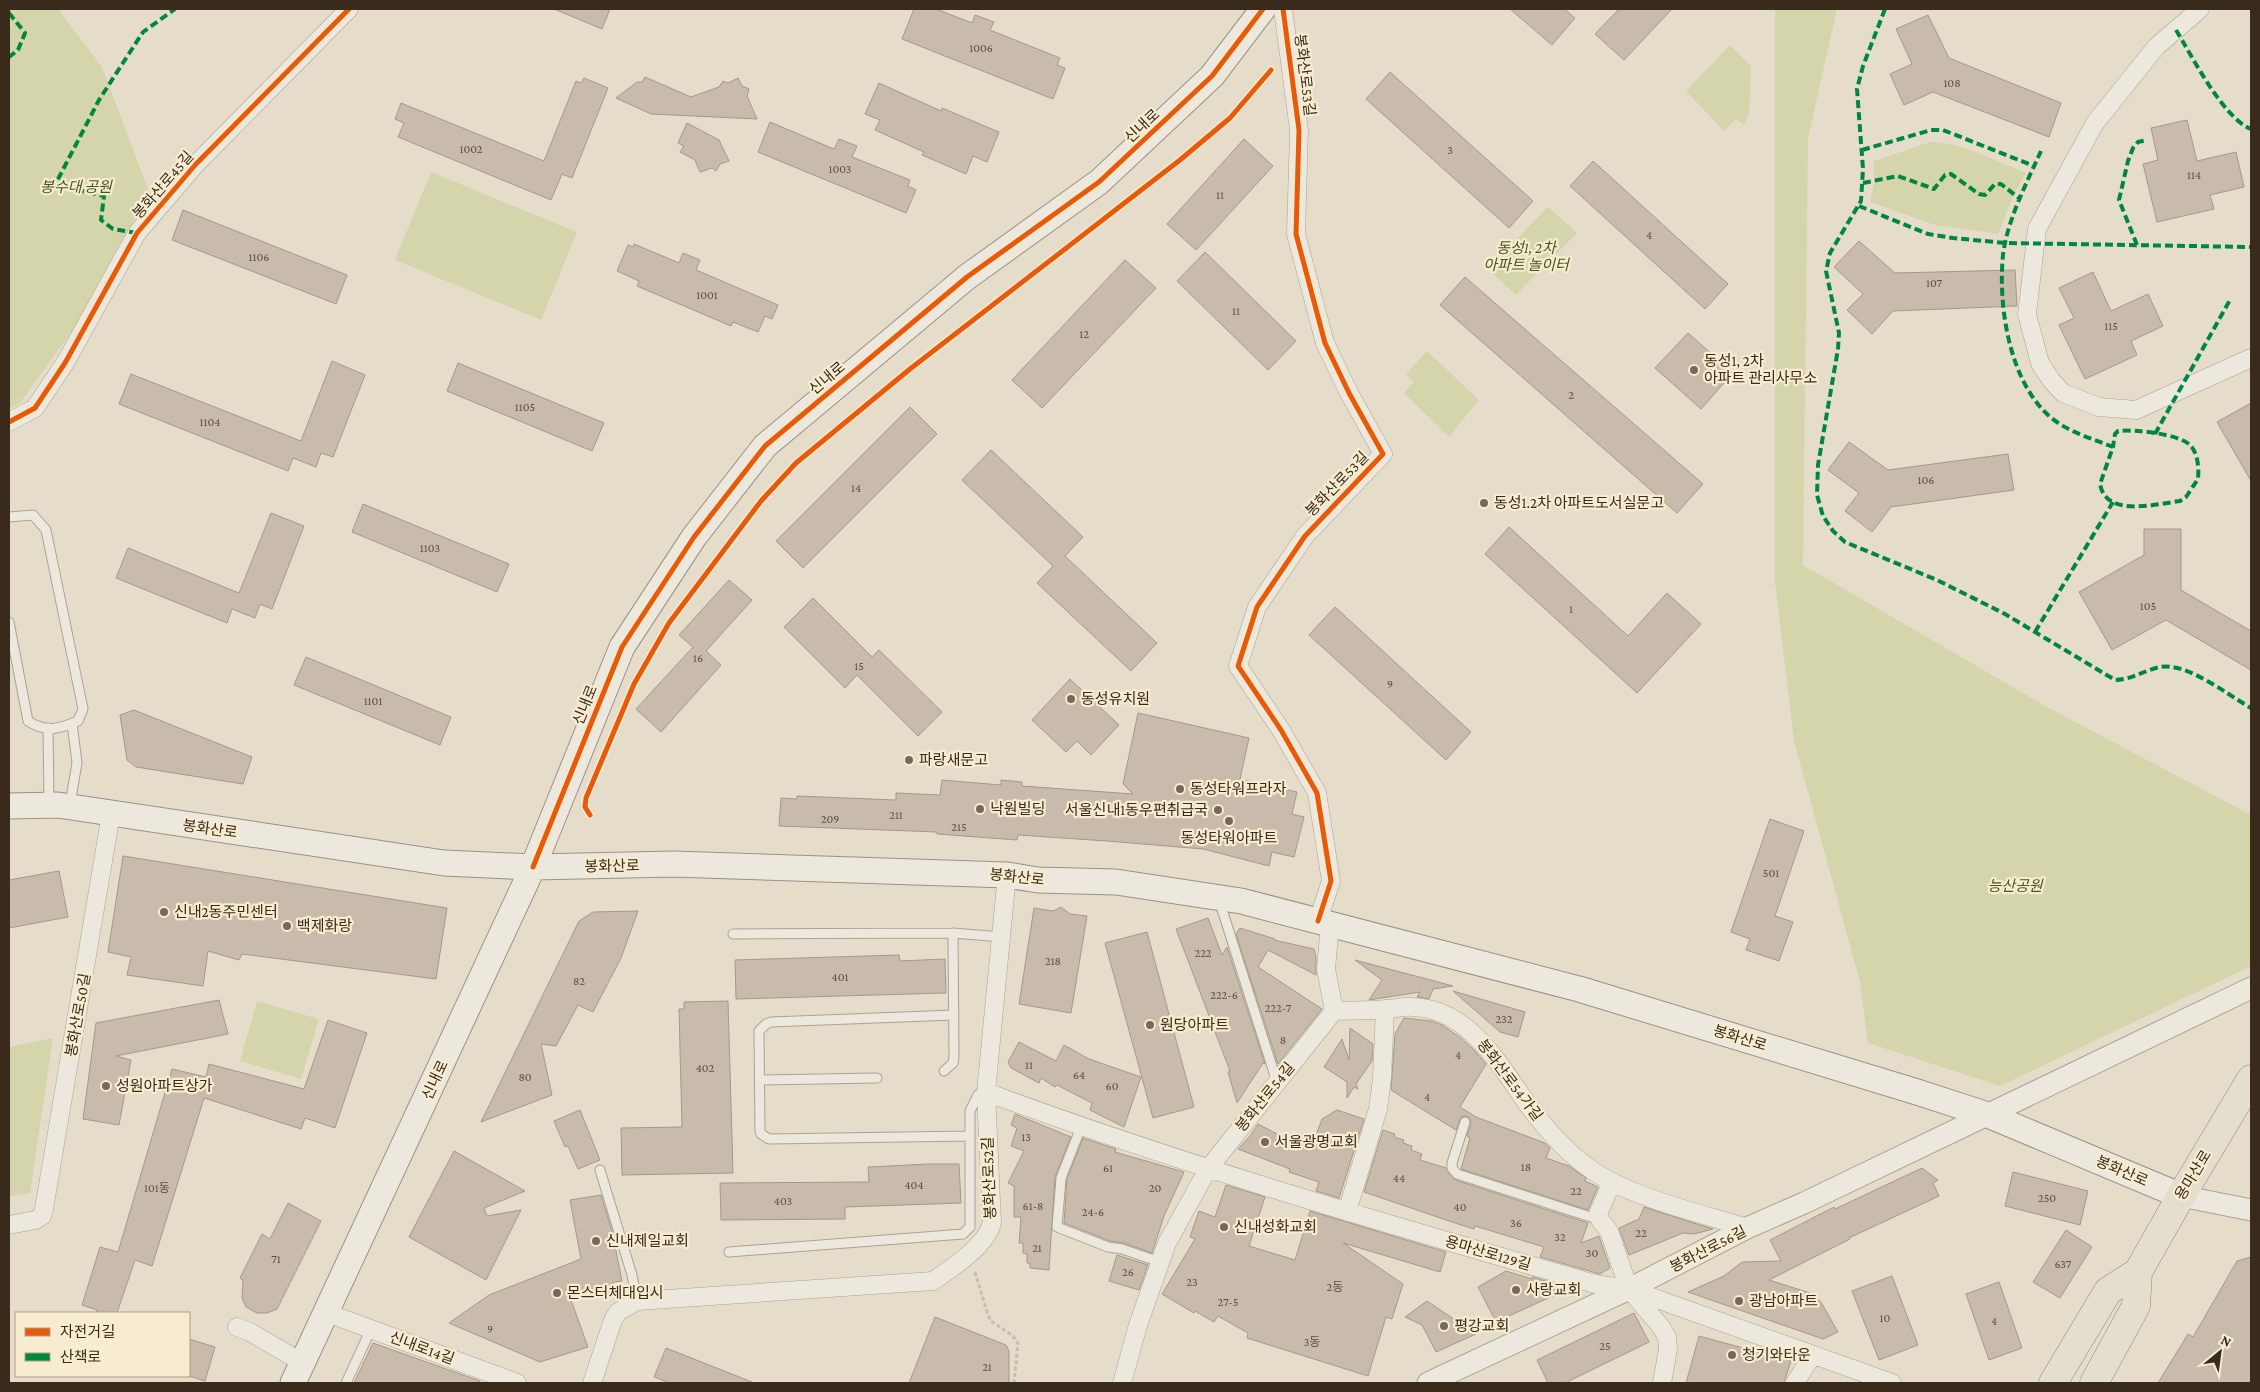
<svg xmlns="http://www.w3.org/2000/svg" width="2260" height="1392" font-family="'Crimson Pro','Noto Sans KR',serif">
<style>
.green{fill:#d5d5ac}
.building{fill:#c9bbab;stroke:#a5988a}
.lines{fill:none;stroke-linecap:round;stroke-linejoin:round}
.service-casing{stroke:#aaa294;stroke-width:11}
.minor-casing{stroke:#aaa294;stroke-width:19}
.tertiary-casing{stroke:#aaa294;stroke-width:23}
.secondary-casing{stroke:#9a9184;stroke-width:27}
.primary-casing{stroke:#8f877b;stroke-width:29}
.path{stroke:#c5beb4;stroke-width:3;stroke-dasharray:4 2.5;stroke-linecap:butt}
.service{stroke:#ede8dd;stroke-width:9}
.minor{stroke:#ede8dd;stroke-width:18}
.tertiary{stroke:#ede8dd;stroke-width:21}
.secondary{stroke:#ede8dd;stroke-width:25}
.primary{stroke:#e5decd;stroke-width:28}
.quiet{stroke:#00873e;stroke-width:4;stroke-dasharray:8 4;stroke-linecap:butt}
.cycleway-casing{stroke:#f7eccf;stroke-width:8}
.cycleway{stroke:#e8590c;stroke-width:5}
.poi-dot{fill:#756959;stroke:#f7eccf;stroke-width:2}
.labels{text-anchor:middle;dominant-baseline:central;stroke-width:4.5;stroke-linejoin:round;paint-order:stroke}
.number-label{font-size:12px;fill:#5d4e40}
.street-label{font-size:15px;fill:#392a1c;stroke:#f7eccf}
.park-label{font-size:15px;font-style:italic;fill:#495721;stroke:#f7eccf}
.poi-label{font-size:15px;fill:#392a1c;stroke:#f7eccf;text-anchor:start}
</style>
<rect width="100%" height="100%" fill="#e5ddca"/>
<path class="green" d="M9 9H58L102 67 149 192 74 328 21 402 9 409Z
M1775 9H1837L1808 138 1803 565 2047 707 2251 815V966L2000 1086 1868 1043 1860 982 1794 741 1775 582Z
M1730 45 1751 66 1749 113 1744 125 1736 119 1724 131 1686 91Z
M1930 142C1962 142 1996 161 2026 173L2014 194 1998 234 1935 225 1870 202 1874 183V161Z
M431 172 577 232 541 320 395 260Z
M1548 207 1577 233 1516 295 1488 269Z
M1427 351 1479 400 1449 437 1404 393 1414 382 1406 374Z
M257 1001 319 1019 301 1079 240 1061Z
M53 1038 30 1193 9 1196V1047Z"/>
<path class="building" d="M554 9H610L602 29Z
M914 9H936L972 23 975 15 994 22 990 30 1060 58 1057 65 1065 68 1053 99 902 39Z
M1510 9H1564L1575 18 1552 45Z
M1619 9H1672L1624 60 1595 34Z
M1928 15 1949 58 2061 103 2049 137 1933 92 1904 105 1890 74 1912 64 1896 29Z
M1390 72 1533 201 1509 228 1366 99Z
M645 77 691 97 719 87 723 81 728 83 738 78 742 86 749 89 747 96 757 119 651 114 616 98 637 82H642Z
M584 78 608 88 572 178 562 174 551 200 398 137 404 123 395 119 401 103 544 161 576 81 581 83Z
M879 83 941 111 942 108 999 132 987 162 973 156 966 174 922 155 924 152 875 130 880 120 865 114Z
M2187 120 2197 161 2236 152 2244 187 2210 195 2214 209 2157 222 2143 164 2158 160 2151 128Z
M770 122 834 149 839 139 857 146 852 157 910 180 908 186 916 190 906 213 758 152Z
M687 123 719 140 729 161 720 164 716 171 712 168 700 172 695 160 680 152 684 146 678 143Z
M1244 139 1273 166 1196 250 1167 224Z
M1593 161 1728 284 1705 309 1570 186Z
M183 210 347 275 336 304 172 240Z
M1859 241 1895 273 2015 270 2017 306 1893 311 1872 334 1847 310 1863 294 1834 267Z
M634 244 679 263 683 253 700 260 696 270 778 305 772 319 765 316 758 332 733 322 731 326 637 286 639 281 617 271 628 245 633 247Z
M1205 252 1296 341 1268 370 1177 281Z
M1125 260 1156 288 1042 408 1012 380Z
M2093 272 2111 311 2148 294 2163 326 2131 341 2137 355 2085 379 2059 325 2074 318 2059 288Z
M1465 277 1703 484 1677 513 1440 305Z
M1688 333 1733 373 1701 409 1655 368Z
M332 361 365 375 333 457 321 453 316 467 293 458 288 471 119 404 131 374 301 441Z
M458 363 604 423 592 451 447 391Z
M2251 403V481L2217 422Z
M910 407 937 434 803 568 776 541Z
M1849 442 1888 470 2008 454 2014 490 1891 507 1872 532 1845 511 1859 493 1828 470Z
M991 450 1083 537 1065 556 1157 643 1131 671 1037 583 1053 566 962 480Z
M363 504 509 564 497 592 352 532Z
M271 513 304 526 272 609 260 604 255 618 232 609 227 623 116 578 128 548 239 593Z
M1509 527 1628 636 1667 593 1701 624 1637 693 1485 554Z
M2144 529H2181V590L2251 631V670L2166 620 2112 650 2079 592 2144 555Z
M729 580 752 600 706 651 721 665 661 732 636 709 693 647 679 635Z
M813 598 872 657 879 650 942 712 918 736 857 675 845 688 784 627Z
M1335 607 1471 732 1446 760 1309 635Z
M306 657 451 717 440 745 294 685Z
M1070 679 1119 725 1091 755 1077 741 1066 752 1032 720Z
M134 710 252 757 243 784 136 767 127 760 120 715Z
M1138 713 1249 738 1240 779 1297 792 1292 814 1304 817 1294 857 1272 852 1269 866 1203 849 1107 841 1018 835 1017 840 937 834V832L779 826 781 798 797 799V796L896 800V793L940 795 942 780 1001 785V780L1022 782V786L1133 794 1123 784Z
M1770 819 1804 831 1775 916 1793 922 1779 961 1746 950 1750 939 1731 932Z
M123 856 447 908 436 979 242 954 239 960 208 951 203 986 127 975 131 957 108 952Z
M59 871 68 917 9 928V880Z
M1061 907 1070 914 1087 916 1071 1013 1019 1004 1034 908 1053 911Z
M638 911 621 958 593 1012 578 1005 556 1046 541 1044 552 1095 481 1122 579 921 593 912Z
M1208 918 1222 955 1227 947 1265 1064 1263 1063 1237 1103 1228 1072 1230 1071 1176 929Z
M1240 928 1275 939 1274 940 1314 949 1316 957V975L1268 950 1258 967 1322 1009 1278 1064 1236 934Z
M1147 932 1194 1107 1153 1118 1105 943Z
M899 955 900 961 945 959 946 993 736 999 735 960Z
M1355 960 1453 986 1433 989 1429 999 1417 997 1420 992 1369 1000 1382 980Z
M1453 991 1525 1012 1518 1037 1500 1032Z
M219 1000 228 1034 116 1056 131 1060 119 1125 83 1119 96 1023Z
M728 1001 733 1173 622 1175 621 1128 682 1127 679 1009H684V1002Z
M1404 1018 1431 1021 1442 1025 1461 1038 1475 1051 1486 1064 1460 1107 1476 1117 1545 1143 1550 1148 1546 1158 1569 1166 1586 1178 1585 1181 1598 1187 1588 1210 1461 1169 1470 1138 1467 1136 1471 1124 1470 1118 1466 1116 1461 1117 1456 1130 1391 1090 1395 1034Z
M328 1020 367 1033 335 1128 305 1118 301 1129 204 1098 152 1266 135 1260 117 1313H96L97 1310 82 1305 100 1247 118 1252 172 1069 206 1077 209 1064 304 1089Z
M1350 1028 1373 1044 1372 1061 1356 1084 1358 1089 1354 1087 1347 1098V1082L1324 1067 1342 1039 1349 1060Z
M1019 1042 1056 1061 1064 1045 1089 1059 1141 1077 1124 1127 1090 1110 1092 1103 1057 1085 1055 1087 1041 1078 1039 1083 1011 1068 1008 1062Z
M580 1110 600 1160 578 1169 568 1146 565 1147 554 1121Z
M1337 1110 1364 1119 1339 1198 1316 1191 1319 1182 1289 1172 1290 1169 1238 1149 1250 1136 1258 1124 1298 1145 1302 1134 1315 1138 1322 1119Z
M1015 1114 1071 1137 1055 1177 1049 1270 1030 1268V1263H1027V1254L1023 1253V1243H1019L1021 1217H1014V1186L1008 1183 1024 1151 1011 1146 1017 1128 1011 1125Z
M1383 1130 1395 1134 1394 1137 1404 1140 1403 1143 1412 1146 1411 1150 1422 1154 1420 1160 1446 1168 1455 1180 1588 1223 1581 1243 1599 1236 1610 1268 1600 1274 1540 1257 1544 1247 1475 1226 1474 1229 1455 1223 1364 1192Z
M1083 1138 1116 1149 1115 1152 1184 1172 1164 1216 1152 1253 1124 1243 1110 1241 1064 1223 1067 1179Z
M454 1151 525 1191 484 1208 487 1216 521 1210 486 1280 409 1237Z
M929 1164H959L961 1203 845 1207V1219L721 1220 720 1183 869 1182 868 1167Z
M1922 1168 1938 1180 1933 1183 1939 1196 1849 1238 1850 1239 1769 1280 1810 1293 1821 1302 1838 1332 1823 1339 1688 1292 1724 1276 1742 1262 1781 1261 1770 1240 1834 1207 1835 1209Z
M2013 1172 2088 1191 2080 1225 2005 1206Z
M1226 1185 1265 1197 1249 1246 1295 1260 1310 1211 1446 1252 1440 1272 1343 1243 1403 1284 1392 1319 1386 1317 1368 1376 1247 1338 1248 1333 1218 1316 1214 1322 1195 1311 1194 1313 1162 1294 1195 1239 1190 1237 1199 1211 1215 1217Z
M601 1195 612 1231 622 1281 613 1282 615 1292 571 1300 588 1347 540 1362 449 1323 489 1295 581 1259 570 1200Z
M288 1203 321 1221 277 1309 267 1313H257L246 1307 242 1298 243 1280 240 1278 262 1234 270 1239Z
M1644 1207 1662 1213 1713 1229 1694 1234 1683 1233 1629 1255 1619 1228 1639 1219Z
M2066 1230 2092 1247 2060 1298 2033 1282Z
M1117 1255 1148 1265 1139 1290 1109 1281Z
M2251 1257V1383H2158L2188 1334 2193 1337 2237 1261Z
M1506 1271 1532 1279V1277L1570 1288 1496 1322 1478 1287Z
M1892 1276 1918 1345 1879 1360 1852 1291Z
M1999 1282 2022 1348 1989 1360 1966 1294Z
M1427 1301 1476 1334 1436 1352 1422 1325 1405 1317Z
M1634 1313 1649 1342 1565 1383H1548L1537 1360Z
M935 1317 1006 1345 1009 1351V1383H909Z
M1699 1336 1791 1361 1784 1383H1686Z
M189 1339 215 1347 205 1381 189 1376Z
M373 1343 480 1381 479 1383H354Z
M666 1348 752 1382V1383H670L654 1377Z"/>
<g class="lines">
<defs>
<path id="service" d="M9 517 33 515 46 530 83 709 78 721C59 729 46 733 28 721L9 622
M48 728 49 803
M70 804 77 763 72 723
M1219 900 1277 1082
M733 934 953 933 1002 937
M954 1015 771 1022 766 1024 759 1031 760 1131 761 1134 769 1139 969 1136
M944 1071 953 1063 954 1056 953 933
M760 1080 877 1078
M1465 1122 1452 1163V1168L1457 1174 1600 1220
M1081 1127 1061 1178 1057 1227 1108 1247 1122 1249 1160 1262
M600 1170 632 1275 637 1301
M729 1252 963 1234 970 1227V1111L978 1095 986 1092
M346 1383 371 1329"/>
<path id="minor" d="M1283 9 1299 130 1296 234 1325 343 1349 393 1383 454 1305 536 1257 607 1238 666 1281 730 1317 793 1331 881 1318 921
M2200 9 2156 47 2095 123 2037 229 2027 314 2040 363 2051 380 2063 393 2099 407 2136 410 2251 358
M9 422 35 408 65 363 137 233 196 164 349 9
M1334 1011C1351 1010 1369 1011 1387 1009 1395 1009 1404 1006 1413 1007 1471 1009 1501 1068 1531 1109 1548 1131 1566 1152 1589 1168 1628 1197 1700 1213 1747 1228
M986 1092C1186 1166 1390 1225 1595 1284L1629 1289 1892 1383
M1612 1182 1598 1214 1600 1220 1609 1231 1629 1289 1661 1327 1667 1337 1668 1349 1662 1383
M1347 1212 1378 1109 1382 1079 1385 1009
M9 1225 35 1220 42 1216 44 1209 111 814
M327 1313 517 1383
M237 1327 250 1332 303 1363
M592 1383 613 1320 618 1312 637 1301 933 1281C952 1268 986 1246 992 1223L986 1092 1007 875
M1122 1383 1138 1325 1167 1243 1208 1169 1334 1011 1326 969 1330 924
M1795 1383 1812 1356"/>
<path id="tertiary" d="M2181 1196 2251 1210
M1428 1383 1629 1289 1747 1228 1804 1203 2251 988"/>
<path id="secondary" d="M9 806 58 805 444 863 533 867 674 864 1007 875 1038 880 1116 882 1241 901 1579 989 1917 1092 1988 1115 2181 1196
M293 1383 533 867 622 647 694 537 765 446 967 277 1099 182 1212 76 1263 9"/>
<path id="primary" d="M2053 1383 2108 1291 2138 1272
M2094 1383 2136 1306 2138 1272 2181 1196 2251 1079"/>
</defs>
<use href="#service" class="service-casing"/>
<use href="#minor" class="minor-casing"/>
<use href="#tertiary" class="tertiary-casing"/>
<use href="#secondary" class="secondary-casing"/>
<use href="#primary" class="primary-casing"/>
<path class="path" d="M975 1272 987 1312 991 1321 1013 1336 1018 1343 1014 1383"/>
<use href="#service" class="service"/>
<use href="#minor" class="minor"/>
<use href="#tertiary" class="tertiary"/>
<use href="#secondary" class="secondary"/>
<use href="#primary" class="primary"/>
<path class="quiet" d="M1885 9 1863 66 1857 89 1863 169 1861 201 1830 253 1826 271 1839 333 1838 349 1818 465 1817 495 1823 516 1833 531 1845 542 1937 580 2005 614 2115 680C2131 680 2145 670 2160 667 2187 662 2228 695 2251 708
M9 13 25 33 18 50 9 57
M2176 30C2192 56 2223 118 2251 129
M1862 150 1931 130H1943L2034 166
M2041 151C2027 182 2007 221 2003 255 1998 306 2009 379 2048 415 2067 432 2091 438 2113 447L2100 484C2106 518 2156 504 2180 501L2186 497 2198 479C2199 468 2198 453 2190 445 2179 434 2134 429 2118 431L2115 434 2113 447
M1863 183 1898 176 1934 189 1945 175 1951 174 1979 194 1985 195 1995 184H2001L2020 199
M1859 206 1928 234 1953 238 2006 243 2251 247
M137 233 113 229 101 220 104 196 55 185 99 100 143 32 175 9
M2137 245 2119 200 2128 161 2133 148 2138 142 2147 140
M2155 434 2230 300
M2035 632 2113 502"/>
<defs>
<path id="cycleway" d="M1283 9 1299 130 1296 234 1325 343 1349 393 1383 454 1305 536 1257 607 1238 666 1281 730 1317 793 1331 881 1318 921
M9 422 35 408 65 363 137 233 196 164 349 9
M590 815 585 807 586 798 634 684 669 623 761 501 796 463 910 369 1180 160 1230 118 1271 70
M533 867 622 647 694 537 765 446 967 277 1099 182 1212 76 1263 9"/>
</defs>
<use href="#cycleway" class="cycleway-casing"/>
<use href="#cycleway" class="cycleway"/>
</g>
<g class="poi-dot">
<circle cx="1694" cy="370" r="5"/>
<circle cx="1484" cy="503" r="5"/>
<circle cx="1071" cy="699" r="5"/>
<circle cx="909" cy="760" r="5"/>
<circle cx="1180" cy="789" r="5"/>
<circle cx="980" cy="809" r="5"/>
<circle cx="1218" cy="810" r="5"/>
<circle cx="1229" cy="821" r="5"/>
<circle cx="164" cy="912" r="5"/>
<circle cx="287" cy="926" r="5"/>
<circle cx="1150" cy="1025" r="5"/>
<circle cx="106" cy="1086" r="5"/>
<circle cx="1265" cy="1142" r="5"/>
<circle cx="1224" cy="1227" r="5"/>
<circle cx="596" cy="1241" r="5"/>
<circle cx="1516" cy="1290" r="5"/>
<circle cx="557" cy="1293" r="5"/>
<circle cx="1739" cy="1301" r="5"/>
<circle cx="1444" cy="1326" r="5"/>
<circle cx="1732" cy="1355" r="5"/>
</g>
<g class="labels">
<g class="number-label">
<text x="981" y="48">1006</text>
<text x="1952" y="83">108</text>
<text x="471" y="149">1002</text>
<text x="1450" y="150">3</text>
<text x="840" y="169">1003</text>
<text x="2194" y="175">114</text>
<text x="1220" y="195">11</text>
<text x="1649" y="235">4</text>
<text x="259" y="257">1106</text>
<text x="1934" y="283">107</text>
<text x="707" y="295">1001</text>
<text x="1236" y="311">11</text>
<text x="2111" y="326">115</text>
<text x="1084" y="334">12</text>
<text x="1571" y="395">2</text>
<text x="525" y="407">1105</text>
<text x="210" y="422">1104</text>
<text x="1926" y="480">106</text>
<text x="856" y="488">14</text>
<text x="430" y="548">1103</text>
<text x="2148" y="606">105</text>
<text x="1571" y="609">1</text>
<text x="698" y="658">16</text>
<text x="859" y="666">15</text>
<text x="1390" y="684">9</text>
<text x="373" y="701">1101</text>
<text x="896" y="815">211</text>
<text x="830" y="819">209</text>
<text x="959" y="827">215</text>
<text x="1771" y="873">501</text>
<text x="1203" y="953">222</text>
<text x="1053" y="961">218</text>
<text x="840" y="977">401</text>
<text x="579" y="981">82</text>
<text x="1224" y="995">222-6</text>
<text x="1278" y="1008">222-7</text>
<text x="1504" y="1019">232</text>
<text x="1283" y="1040">8</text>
<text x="1458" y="1055">4</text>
<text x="1029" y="1065">11</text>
<text x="705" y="1068">402</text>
<text x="1079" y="1075">64</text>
<text x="525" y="1077">80</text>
<text x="1112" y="1086">60</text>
<text x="1427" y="1097">4</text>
<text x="1026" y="1137">13</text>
<text x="1526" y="1167">18</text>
<text x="1108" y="1168">61</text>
<text x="1399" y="1178">44</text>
<text x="914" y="1185">404</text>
<text x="157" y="1188">101동</text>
<text x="1155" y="1188">20</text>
<text x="1576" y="1191">22</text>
<text x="2047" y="1198">250</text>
<text x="783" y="1201">403</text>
<text x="1033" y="1206">61-8</text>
<text x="1460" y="1207">40</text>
<text x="1093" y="1212">24-6</text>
<text x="1516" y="1223">36</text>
<text x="1641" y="1233">22</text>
<text x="1560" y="1237">32</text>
<text x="1037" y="1248">21</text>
<text x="1592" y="1253">30</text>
<text x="276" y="1259">71</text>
<text x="2063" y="1264">637</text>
<text x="1128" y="1272">26</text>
<text x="1192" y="1282">23</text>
<text x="1335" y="1287">2동</text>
<text x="1228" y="1302">27-5</text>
<text x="1885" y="1318">10</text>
<text x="1994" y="1321">4</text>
<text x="490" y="1329">9</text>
<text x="1312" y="1342">3동</text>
<text x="1605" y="1346">25</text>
<text x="987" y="1367">21</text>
</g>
<g class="street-label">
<text transform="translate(1305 75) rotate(83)">봉화산로53길</text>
<text transform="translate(1142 126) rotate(-43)">신내로</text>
<text transform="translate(163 185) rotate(-49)">봉화산로45길</text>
<text transform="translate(827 378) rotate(-40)">신내로</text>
<text transform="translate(1337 484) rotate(-46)">봉화산로53길</text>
<text transform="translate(585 705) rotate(-68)">신내로</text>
<text transform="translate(210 829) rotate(8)">봉화산로</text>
<text transform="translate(612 866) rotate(-1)">봉화산로</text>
<text transform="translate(1017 877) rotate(6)">봉화산로</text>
<text transform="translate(78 1015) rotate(-80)">봉화산로50길</text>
<text transform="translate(1740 1038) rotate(17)">봉화산로</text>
<text transform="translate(435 1080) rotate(-65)">신내로</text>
<text transform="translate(1510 1080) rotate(53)">봉화산로54가길</text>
<text transform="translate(1265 1097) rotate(-51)">봉화산로54길</text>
<text transform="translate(2122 1171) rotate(23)">봉화산로</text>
<text transform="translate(2193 1175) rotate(-59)">용마산로</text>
<text transform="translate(989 1178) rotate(-92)">봉화산로52길</text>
<text transform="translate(1708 1249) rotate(-27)">봉화산로56길</text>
<text transform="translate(1488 1253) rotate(16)">용마산로129길</text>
<text transform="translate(422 1348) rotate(20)">신내로14길</text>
</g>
<g class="park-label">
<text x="76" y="187">봉수대 공원</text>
<text x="1526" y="248">동성1, 2차<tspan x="1526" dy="17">아파트 놀이터</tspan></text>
<text x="2015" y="886">능산공원</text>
</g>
<g class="poi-label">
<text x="1704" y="361">동성1, 2차<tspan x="1704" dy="17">아파트 관리사무소</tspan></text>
<text x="1494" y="503">동성1.2차 아파트도서실문고</text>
<text x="1081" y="699">동성유치원</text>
<text x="919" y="760">파랑새문고</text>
<text x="1190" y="789">동성타워프라자</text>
<text x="990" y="809">낙원빌딩</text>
<text x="1208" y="810" text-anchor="end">서울신내1동우편취급국</text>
<text x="1229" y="838" text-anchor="middle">동성타워아파트</text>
<text x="174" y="912">신내2동주민센터</text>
<text x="297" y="926">백제화랑</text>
<text x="1160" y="1025">원당아파트</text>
<text x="116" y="1086">성원아파트상가</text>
<text x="1275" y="1142">서울광명교회</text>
<text x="1234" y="1227">신내성화교회</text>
<text x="606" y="1241">신내제일교회</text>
<text x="1526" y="1290">사랑교회</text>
<text x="567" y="1293">몬스터체대입시</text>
<text x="1749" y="1301">광남아파트</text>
<text x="1454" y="1326">평강교회</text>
<text x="1742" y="1355">청기와타운</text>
</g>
</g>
<rect width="2260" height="1392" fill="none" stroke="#392a1c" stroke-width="20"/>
<rect x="15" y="1312" width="175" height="65" fill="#f7eccf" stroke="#ab9e87"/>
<rect x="25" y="1328" width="25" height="8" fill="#e8590c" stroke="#ab9e87"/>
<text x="60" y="1337" font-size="15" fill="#392a1c">자전거길</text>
<rect x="25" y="1353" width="25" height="8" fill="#00873e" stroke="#ab9e87"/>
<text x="60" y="1362" font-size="15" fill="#392a1c">산책로</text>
<g transform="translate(2220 1352) rotate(29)" stroke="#f7eccf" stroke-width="4" paint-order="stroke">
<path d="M0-4L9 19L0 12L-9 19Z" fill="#392a1c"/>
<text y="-8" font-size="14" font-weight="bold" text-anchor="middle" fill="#392a1c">N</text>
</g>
</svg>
